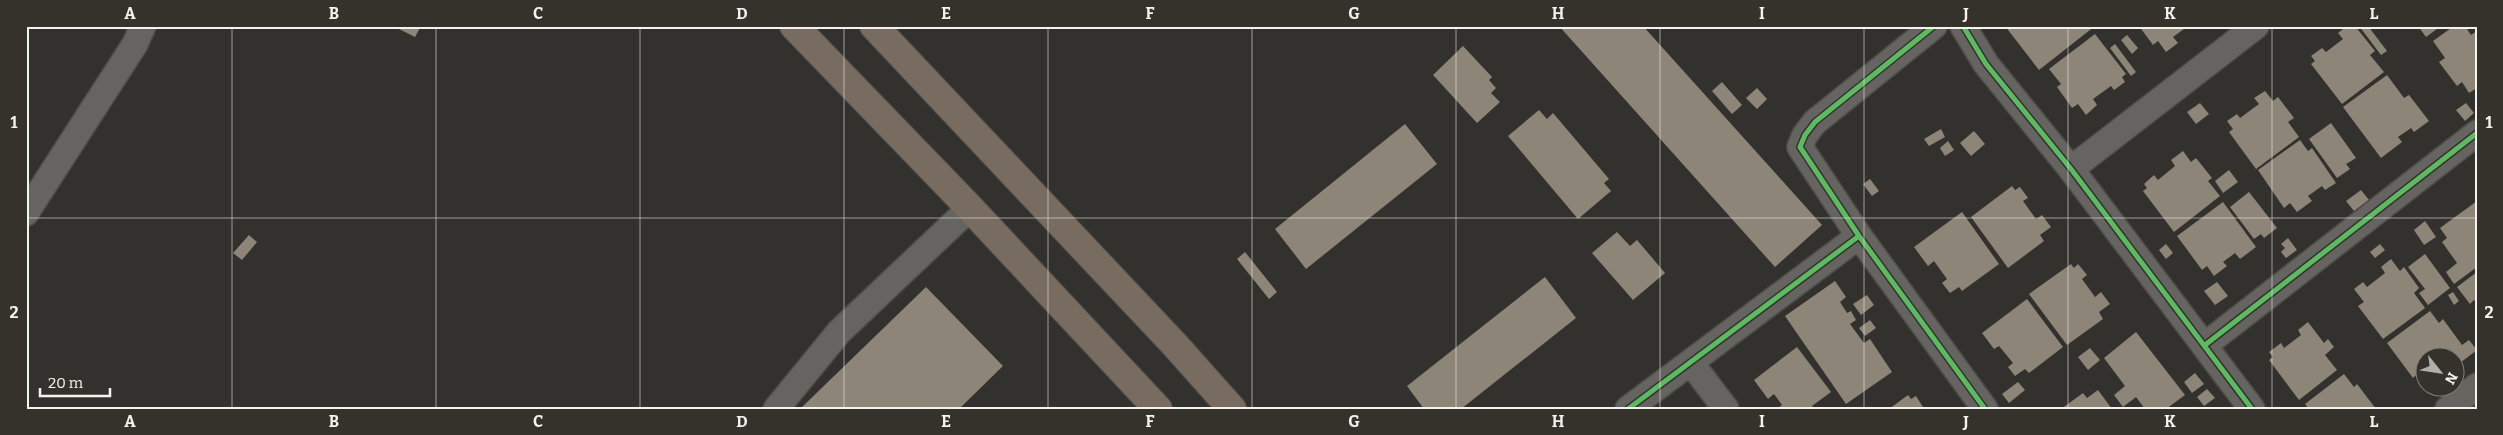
<svg xmlns="http://www.w3.org/2000/svg" width="2503" height="435" font-family="Bitter,serif">
<style>
.building{fill:#8d8577}
.lines{fill:none;stroke-linecap:round;stroke-linejoin:round}
.minor-casing{stroke:#4f4d4a;stroke-width:28}
.highway-casing{stroke:#4f4d4a;stroke-width:30}
.minor{stroke:#656461;stroke-width:25}
.highway{stroke:#786c60;stroke-width:28}
.cycleway-casing{stroke:#35322c;stroke-width:8}
.cycleway{stroke:#5cba63;stroke-width:5}
.grid{fill:none;stroke:#f5f3ef;stroke-width:1;stroke-opacity:0.55}
.neatline{fill:none;stroke:#f5f3ef;stroke-width:2}
.grid-label{font-size:16px;text-anchor:middle;font-weight:bold;fill:#f5f3ef}
</style>
<rect width="100%" height="100%" fill="#33312e"/>
<path class="building" d="M393 26H421L415 37Z
M1559 26H1643L1822 225 1775 267Z
M2005 26H2095L2039 70Z
M2139 26H2188L2173 37 2178 43 2166 52 2158 41 2153 45Z
M2347 26H2355L2375 51 2370 55 2384 72 2342 104 2311 64 2315 61 2311 56 2322 48 2326 52 2343 39 2338 33Z
M2359 26H2368L2387 51 2381 55Z
M2418 26H2441L2426 37Z
M2454 26H2465L2471 35 2477 31V88L2469 93 2462 82 2457 86 2439 62 2445 58 2433 41Z
M2095 34 2126 74 2122 77 2125 82 2114 90 2111 86 2093 99 2097 105 2086 115 2078 104 2072 108 2057 87 2061 84 2049 69Z
M2127 35 2138 48 2132 54 2121 40Z
M2115 44 2136 72 2131 76 2110 48Z
M1463 46 1492 77 1489 80 1496 88 1491 93 1500 102 1477 123 1433 75Z
M2387 75 2404 98 2409 95 2429 121 2414 132 2411 128 2398 137 2402 142 2381 158 2343 107Z
M1722 82 1742 105 1732 114 1712 91Z
M1757 88 1767 99 1757 109 1746 98Z
M2265 91 2273 101 2278 97 2294 118 2288 122 2299 137 2256 169 2229 132 2233 129 2227 121 2237 114 2240 118 2259 104 2254 98Z
M2200 103 2209 114 2196 124 2187 112Z
M2466 103 2474 113 2465 121 2456 110Z
M1539 110 1547 119 1553 113 1609 179 1604 183 1611 191 1578 219 1508 136Z
M2331 123 2356 158 2346 164 2350 169 2337 178 2309 139Z
M1405 124 1437 164 1306 269 1275 229Z
M1941 129 1945 137 1929 146 1924 139Z
M1974 131 1985 144 1971 156 1960 143Z
M2300 140 2308 151 2312 148 2336 183 2325 190 2322 186 2308 196 2312 201 2297 212 2290 203 2284 208 2258 170Z
M1948 141 1954 150 1945 156 1940 148Z
M2183 151 2191 162 2196 158 2212 178 2208 181 2220 196 2174 232 2143 191 2147 188 2144 184 2154 175 2158 180 2175 166 2171 160Z
M2229 170 2238 182 2223 193 2215 181Z
M1870 179 1879 191 1872 196 1863 184Z
M2012 186 2015 190 2020 187 2028 198 2023 201 2036 219 2042 215 2051 227 2040 235 2044 241 2008 268 1971 217Z
M2361 190 2369 200 2354 211 2346 201Z
M2249 192 2277 228 2264 238 2261 234 2254 239 2230 207Z
M2477 201V267L2454 284 2446 272 2457 263 2442 242 2447 238 2440 228Z
M2223 202 2256 247 2240 259 2235 253 2223 262 2227 266 2214 276 2207 266 2202 270 2177 236Z
M1962 212 1999 264 1962 291 1959 287 1950 293 1942 283 1947 279 1934 261 1928 266 1914 247Z
M2425 221 2436 237 2424 245 2414 230Z
M1617 232 1630 246 1637 240 1665 273 1633 300 1592 253Z
M249 235 257 242 242 260 233 253Z
M2288 238 2297 250 2286 258 2281 252 2285 248 2281 244Z
M2166 244 2173 253 2166 259 2159 250Z
M2380 244 2385 250 2375 258 2370 252Z
M1245 252 1277 292 1269 299 1237 259Z
M2425 254 2450 288 2428 305 2419 293 2425 289 2408 267Z
M2391 259 2400 271 2404 267 2419 288 2414 293 2425 308 2383 339 2358 306 2364 302 2354 289 2363 282 2367 287 2385 273 2381 267Z
M2071 264 2074 268 2078 264 2087 275 2082 279 2095 297 2101 292 2110 304 2099 312 2103 319 2067 345 2029 294Z
M2477 272V303L2474 300 2470 304 2457 287Z
M1545 277 1576 318 1461 409H1424L1407 386Z
M1835 281 1846 297 1840 302 1847 313 1851 311 1856 320 1850 324 1864 343 1870 339 1892 372 1846 404 1785 316Z
M2217 282 2228 296 2215 305 2204 291Z
M926 287 1003 366 959 409H800Z
M2453 292 2459 301 2454 305 2448 295Z
M1867 295 1874 305 1861 315 1853 304Z
M2027 299 2063 347 2029 373 2025 369 2015 376 2008 367 2013 363 1999 346 1994 349 1982 333Z
M2430 311 2439 323 2443 319 2462 345 2469 340 2477 350 2456 366V358H2426V385L2417 374 2413 378 2387 343Z
M1870 320 1876 328 1865 336 1859 328Z
M2308 322 2324 343 2328 339 2334 347 2325 355 2337 370 2299 400 2269 360 2273 357 2269 352 2281 343 2284 348 2301 335 2298 330Z
M2136 332 2185 395 2166 409H2145L2136 397 2123 407 2114 395 2125 386 2104 358Z
M1797 347 1831 392 1812 406 1814 409H1777L1782 405 1774 394 1768 399 1754 380Z
M2090 348 2100 360 2088 370 2078 357Z
M2195 373 2204 384 2192 393 2184 382Z
M2344 374 2354 387 2357 384 2376 409H2309L2305 404Z
M2018 382 2025 390 2009 403 2002 394Z
M2207 389 2215 398 2204 406 2197 397Z
M2098 390 2112 409H2061L2083 393 2087 398Z
M1908 395 1911 399 1916 396 1923 407 1921 409H1889Z"/>
<g class="lines">
<defs>
<path id="minor" d="M1934 26 1815 122 1805 135 1800 147 1859 236 1985 409
M1963 26 1986 64 2071 169 2252 409
M2071 169 2256 26
M26 213 135 44 143 26
M2205 345 2477 133
M1691 363 1726 409
M776 409 839 332 970 208
M1628 409 1859 236
M2448 409 2477 386"/>
<path id="highway" d="M794 26 970 208 1158 409
M874 26 1175 345 1232 409"/>
</defs>
<use href="#minor" class="minor-casing"/>
<use href="#highway" class="highway-casing"/>
<use href="#minor" class="minor"/>
<use href="#highway" class="highway"/>
<defs>
<path id="cycleway" d="M1934 26 1815 122 1805 135 1800 147 1859 236 1985 409
M1963 26 1986 64 2071 169 2252 409
M2205 345 2477 133
M1628 409 1859 236"/>
</defs>
<use href="#cycleway" class="cycleway-casing"/>
<use href="#cycleway" class="cycleway"/>
</g>
<path class="grid" d="M232 26V409M436 26V409M640 26V409M844 26V409M1048 26V409M1252 26V409M1456 26V409M1660 26V409M1864 26V409M2068 26V409M2272 26V409M26 218H2477"/>
<rect width="2503" height="435" fill="none" stroke="#35322c" stroke-width="55"/>
<g transform="translate(2440 372) rotate(120)"><circle r="24" fill="#35322c" stroke="#827f7a"/>
<path d="M0-4L9 19L0 12L-9 19Z" fill="#b1afab"/>
<text y="-8" font-size="14" font-weight="bold" text-anchor="middle" fill="#f5f3ef">N</text>
</g>
<path d="M40 388v8h70v-8" fill="none" stroke="#f5f3ef" stroke-width="2.5"/>
<text x="48" y="388" font-size="15" fill="#f5f3ef" stroke="#35322c" stroke-width="4" paint-order="stroke">20 m</text>
<rect x="28" y="28" width="2448" height="380" class="neatline"/>
<g class="grid-label">
<text x="130" y="19">A</text>
<text x="334" y="19">B</text>
<text x="538" y="19">C</text>
<text x="742" y="19">D</text>
<text x="946" y="19">E</text>
<text x="1150" y="19">F</text>
<text x="1354" y="19">G</text>
<text x="1558" y="19">H</text>
<text x="1762" y="19">I</text>
<text x="1966" y="19">J</text>
<text x="2170" y="19">K</text>
<text x="2374" y="19">L</text>
<text x="14" y="128">1</text>
<text x="2489" y="128">1</text>
<text x="14" y="318">2</text>
<text x="2489" y="318">2</text>
<text x="130" y="427">A</text>
<text x="334" y="427">B</text>
<text x="538" y="427">C</text>
<text x="742" y="427">D</text>
<text x="946" y="427">E</text>
<text x="1150" y="427">F</text>
<text x="1354" y="427">G</text>
<text x="1558" y="427">H</text>
<text x="1762" y="427">I</text>
<text x="1966" y="427">J</text>
<text x="2170" y="427">K</text>
<text x="2374" y="427">L</text>
</g>
</svg>
